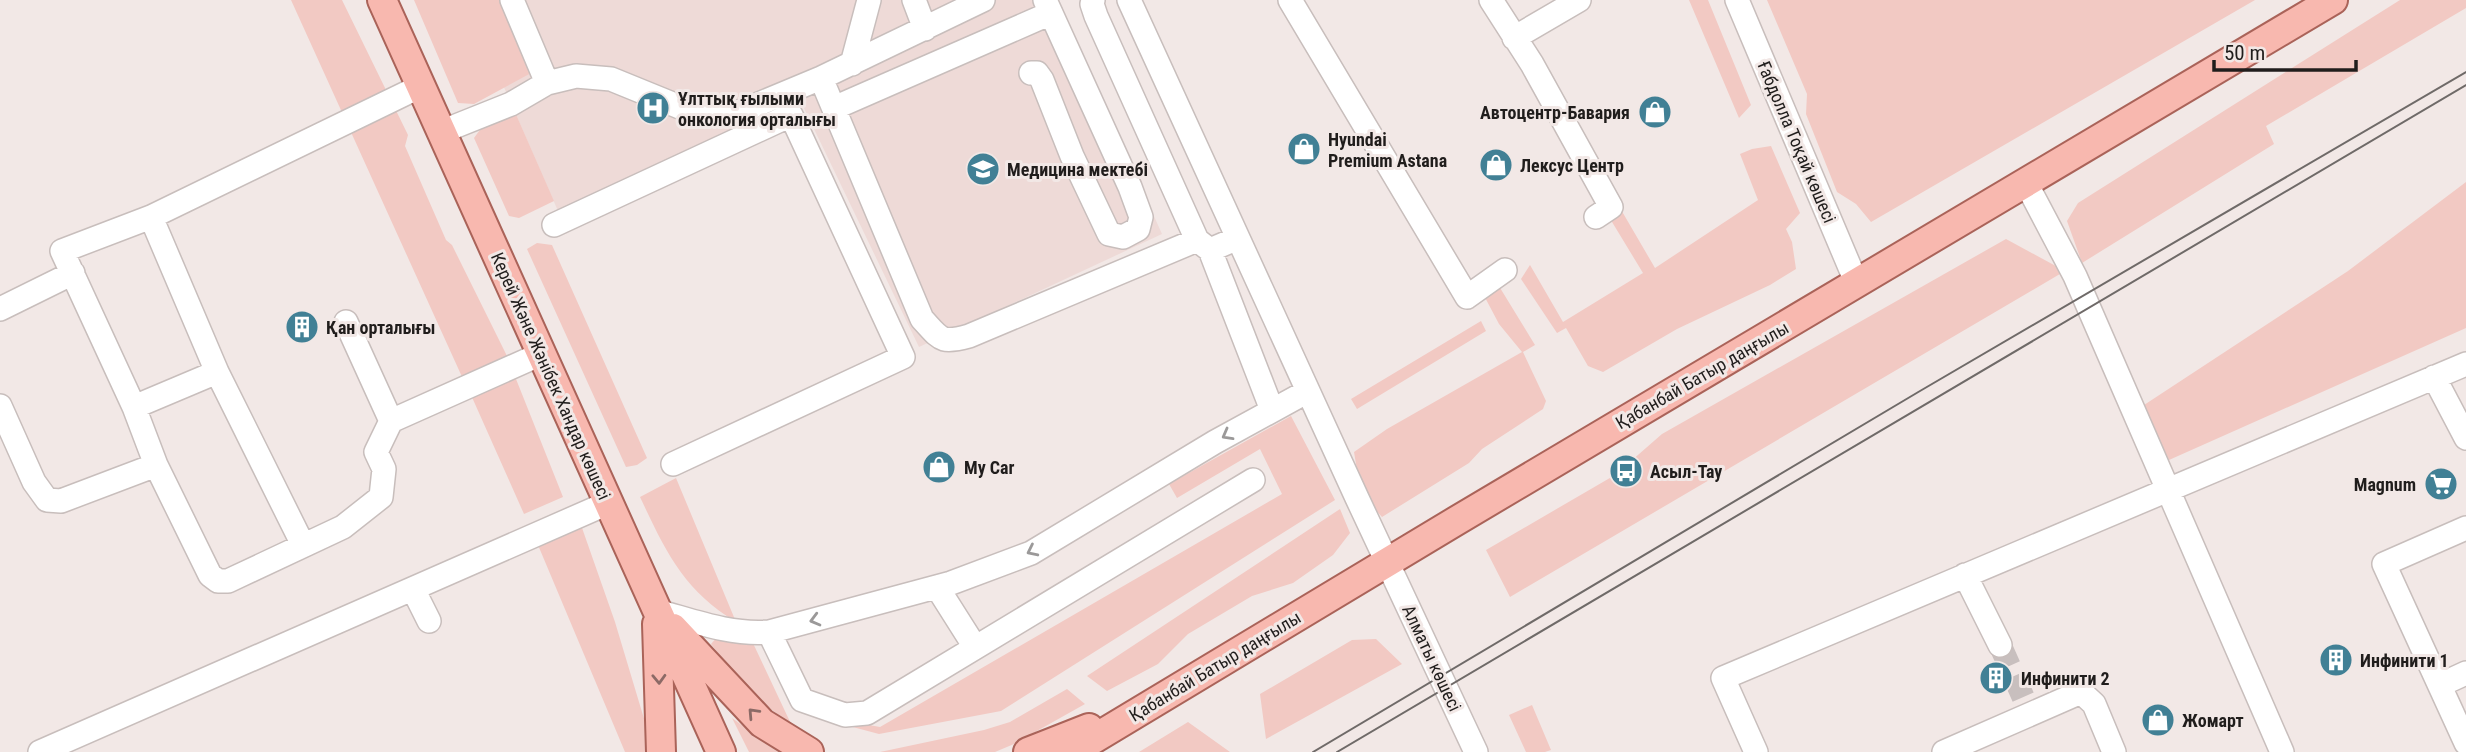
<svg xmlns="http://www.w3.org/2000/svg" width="2466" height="752" font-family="'Roboto Condensed',sans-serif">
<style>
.built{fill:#eedad7}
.green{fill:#f2c9c3}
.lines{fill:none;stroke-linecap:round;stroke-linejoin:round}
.minor-tunnel{stroke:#c8bfbe;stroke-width:23;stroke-dasharray:23 11;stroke-linecap:butt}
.minor-casing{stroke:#c8bebc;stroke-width:26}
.major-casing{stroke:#aa6359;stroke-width:32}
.minor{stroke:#fff;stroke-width:23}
.major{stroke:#f8b8af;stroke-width:28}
.tram{stroke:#6f6a68;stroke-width:2}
.oneway{stroke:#9b9999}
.oneway2{stroke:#8c6a66}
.labels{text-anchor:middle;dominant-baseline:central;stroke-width:6;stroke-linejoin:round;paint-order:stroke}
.poi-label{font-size:18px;font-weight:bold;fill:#201d1c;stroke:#f2e8e6;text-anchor:start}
.street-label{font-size:18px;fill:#201d1c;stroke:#f2e8e6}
</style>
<rect width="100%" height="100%" fill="#f2e8e6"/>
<path class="built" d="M466 0H1057L1162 234 919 347 802 104 558 211Z"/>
<path class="green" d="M291 0H342L408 135 405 146 446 240 452 245 507 356 463 379Z
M414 0H502L533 72 474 104 458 103Z
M1689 0H1708L1751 105 1739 118Z
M1767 0H2255L1871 222 1856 204 1837 192 1806 114 1807 94Z
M2400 0H2466V8L2266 126 2274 144 2082 263 2067 221 2078 203Z
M515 112 554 201 519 218 509 216 474 138 482 127Z
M1771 146 1800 213 1786 229 1792 242 1796 269 1770 285 1677 329 1603 372 1588 366 1566 328 1557 333 1521 279 1530 265 1563 322 1643 273 1609 217 1620 208 1655 268 1758 200 1740 154 1752 149Z
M2466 182V328L2169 460 2141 407 2348 271Z
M2006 239 2065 271 1510 597 1486 550 1615 475 1662 434Z
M537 243 552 245 647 458 637 465 626 467 527 249Z
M1494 278 1535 345 1523 352 1546 401 1543 409 1482 449 1469 463 1382 517 1361 494 1354 452 1387 429 1522 352 1499 324 1480 288Z
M1481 321 1486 331 1357 409 1351 399Z
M516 379 563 497 524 514 471 395Z
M1291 416 1335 500 1001 711 879 734 849 726 852 722 880 727 1282 494 1260 449 1177 498 1169 484Z
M676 478 736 622C683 590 665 550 640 497Z
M1340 509 1350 533 1333 555 1293 583 1252 596 1188 634 1158 664 1107 691 1087 676Z
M581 525 615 622 651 742 649 752H625L538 545Z
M718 636 752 641 792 726 746 689 711 644Z
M1376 639 1402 664 1266 739 1260 694 1352 640Z
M1067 689 1085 704 1014 744 995 752H880L984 730 1010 722Z
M1532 705 1551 750 1545 752H1526L1509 715Z
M732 718 776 750 780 752H749Z
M1188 722 1230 752H1139Z"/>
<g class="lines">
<path class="minor-tunnel" d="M2000 645 2024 699"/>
<defs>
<path id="minor" d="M512 0 547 83
M914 0 925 29
M1093 0 1092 4 1096 16 1197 240 1210 250 1238 238
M1129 0 1357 498 1476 752
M1290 0 1467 297 1505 270
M1491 0 1532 64 1611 207 1596 217
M1737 0 1857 284
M1514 38 1579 0
M852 64 869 0
M1031 73H1037L1042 80 1072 156 1109 234 1123 237 1138 229 1141 217 1130 187 1045 0
M821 78 922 319C941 339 940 344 969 336L1197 240
M834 108 1051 13
M441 132 511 104 547 83 576 76 611 79 692 112 714 116 742 111 821 78 983 0
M2026 183 2075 276 2282 752
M151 217 217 372 303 545
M554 225 791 115 903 357 673 464
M1210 250 1272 410
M0 309 73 273
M346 322 391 421 376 452 384 469 381 497 343 527 228 581H218L210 575 156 465 134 407 62 251 151 217 421 86
M2434 377 2466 438
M0 406 34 482 47 500 61 501 156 465
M134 407 217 372
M391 421 541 354
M2466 528 2384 564 2466 743
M1965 575 2000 645
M937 587 975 647
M413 589 429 621
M657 611C694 621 730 635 769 632L951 583 1031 553 1215 442 1308 391
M769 632 802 700 845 715 867 713 1253 480
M2440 685 2466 673
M40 752 608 503
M1756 752 1723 678 2466 364
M1944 752 2081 692 2094 704 2114 752"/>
<path id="major" d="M382 0 721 752
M657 624 661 752
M673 628 762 723 809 752
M1028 752 1089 728
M1072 752 1456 521 2333 0"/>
</defs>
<use href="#minor" class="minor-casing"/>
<use href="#major" class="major-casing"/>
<use href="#minor" class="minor"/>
<use href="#major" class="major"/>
<path class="tram" d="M1313 752 1920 391 2466 72
M1337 752 2466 85"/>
</g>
<defs><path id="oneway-chevron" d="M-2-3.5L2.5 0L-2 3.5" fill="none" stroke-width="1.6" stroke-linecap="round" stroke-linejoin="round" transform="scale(1.75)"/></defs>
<g class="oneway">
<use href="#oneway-chevron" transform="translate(1227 435) rotate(151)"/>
<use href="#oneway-chevron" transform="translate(1032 551) rotate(154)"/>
<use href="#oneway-chevron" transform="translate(815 620) rotate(165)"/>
</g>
<g class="oneway2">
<use href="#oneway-chevron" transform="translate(659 679) rotate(88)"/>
<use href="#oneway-chevron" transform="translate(753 713) rotate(-133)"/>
</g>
<defs>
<symbol id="hospital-disc" viewBox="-11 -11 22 22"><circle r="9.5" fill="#418095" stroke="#f2e8e6"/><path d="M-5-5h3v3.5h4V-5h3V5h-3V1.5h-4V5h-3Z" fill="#fff"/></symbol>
<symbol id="shop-disc" viewBox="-11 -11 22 22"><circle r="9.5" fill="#418095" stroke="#f2e8e6"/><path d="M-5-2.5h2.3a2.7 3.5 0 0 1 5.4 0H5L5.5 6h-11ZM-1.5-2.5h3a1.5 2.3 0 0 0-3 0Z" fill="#fff"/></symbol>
<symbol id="school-disc" viewBox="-11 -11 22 22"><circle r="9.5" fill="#418095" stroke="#f2e8e6"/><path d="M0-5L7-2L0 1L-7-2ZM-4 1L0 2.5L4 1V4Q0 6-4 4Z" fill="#fff"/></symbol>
<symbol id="building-disc" viewBox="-11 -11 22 22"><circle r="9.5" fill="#418095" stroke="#f2e8e6"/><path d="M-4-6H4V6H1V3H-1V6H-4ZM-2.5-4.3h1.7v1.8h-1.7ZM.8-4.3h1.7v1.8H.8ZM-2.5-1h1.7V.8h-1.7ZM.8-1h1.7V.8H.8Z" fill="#fff"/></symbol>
<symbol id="bus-disc" viewBox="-11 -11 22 22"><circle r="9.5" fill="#418095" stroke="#f2e8e6"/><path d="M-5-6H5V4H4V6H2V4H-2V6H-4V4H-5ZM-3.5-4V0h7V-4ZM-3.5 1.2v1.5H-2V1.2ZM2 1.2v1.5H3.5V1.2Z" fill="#fff"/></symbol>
<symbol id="supermarket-disc" viewBox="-11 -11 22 22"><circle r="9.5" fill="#418095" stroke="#f2e8e6"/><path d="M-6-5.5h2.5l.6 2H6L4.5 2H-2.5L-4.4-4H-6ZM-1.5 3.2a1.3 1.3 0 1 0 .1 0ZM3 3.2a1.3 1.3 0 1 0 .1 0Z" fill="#fff"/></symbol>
</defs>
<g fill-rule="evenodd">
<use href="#hospital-disc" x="634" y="89" width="38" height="38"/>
<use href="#shop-disc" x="1636" y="93" width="38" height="38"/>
<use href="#shop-disc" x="1285" y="130" width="38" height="38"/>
<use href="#shop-disc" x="1477" y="146" width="38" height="38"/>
<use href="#school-disc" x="964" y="150" width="38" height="38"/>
<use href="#building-disc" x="283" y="308" width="38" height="38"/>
<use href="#shop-disc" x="920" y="448" width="38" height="38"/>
<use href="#bus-disc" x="1607" y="452" width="38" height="38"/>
<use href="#supermarket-disc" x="2422" y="465" width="38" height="38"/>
<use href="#building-disc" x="2317" y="641" width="38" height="38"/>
<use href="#building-disc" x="1977" y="659" width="38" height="38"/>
<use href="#shop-disc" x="2139" y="701" width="38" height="38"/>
</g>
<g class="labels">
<g class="poi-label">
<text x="678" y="98">Ұлттық ғылыми<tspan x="678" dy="21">онкология орталығы</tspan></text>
<text x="1630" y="112" text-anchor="end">Автоцентр-Бавария</text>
<text x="1328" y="139">Hyundai<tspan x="1328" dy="21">Premium Astana</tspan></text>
<text x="1520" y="165">Лексус Центр</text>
<text x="1007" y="169">Медицина мектебі</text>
<text x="326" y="327">Қан орталығы</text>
<text x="964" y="467">My Car</text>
<text x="1650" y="471">Асыл-Тау</text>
<text x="2416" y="484" text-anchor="end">Magnum</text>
<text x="2360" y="660">Инфинити 1</text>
<text x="2021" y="678">Инфинити 2</text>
<text x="2182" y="720">Жомарт</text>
</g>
<g class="street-label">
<text transform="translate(1797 142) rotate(67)">Ғабдолла Тоқай көшесі</text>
<text transform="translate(1702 375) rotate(-30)">Қабанбай Батыр даңғылы</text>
<text transform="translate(551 376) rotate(66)">Керей Және Жәнібек Хандар көшесі</text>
<text transform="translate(1432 658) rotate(65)">Алматы көшесі</text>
<text transform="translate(1215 666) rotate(-31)">Қабанбай Батыр даңғылы</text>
</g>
</g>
<path d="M2214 60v10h142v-10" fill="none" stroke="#201d1c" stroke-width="3.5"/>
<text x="2224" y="60" font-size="21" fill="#201d1c" stroke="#f2e8e6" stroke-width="5" paint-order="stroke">50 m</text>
</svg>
